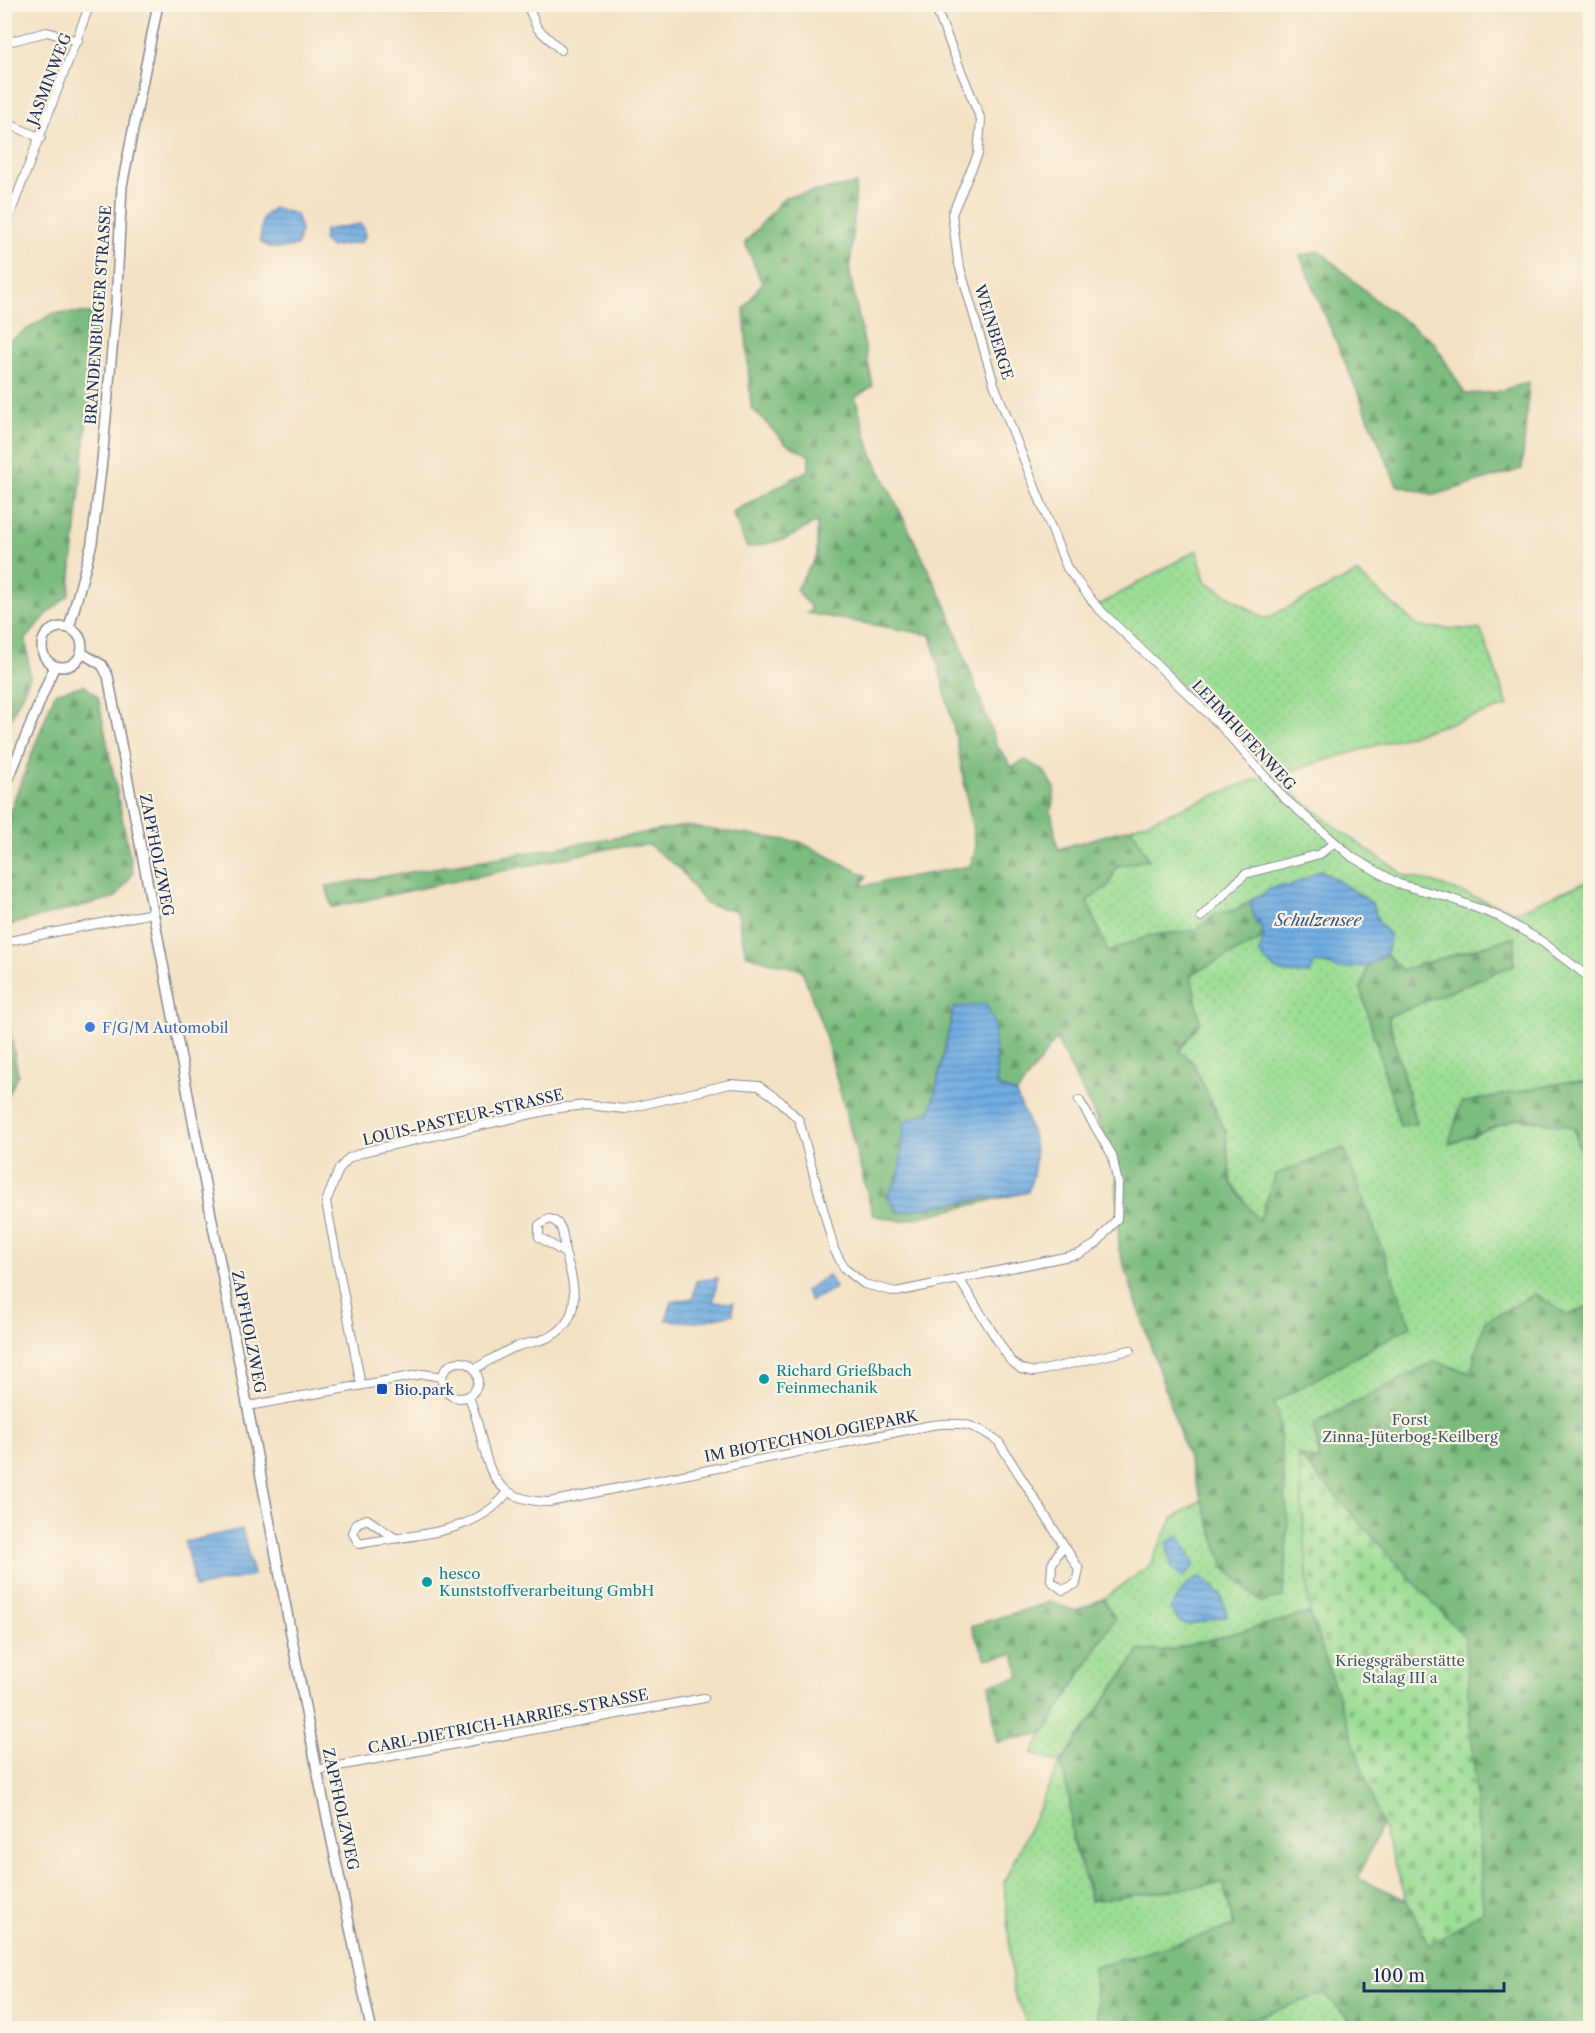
<svg xmlns="http://www.w3.org/2000/svg" width="1595" height="2033" font-family="'Libre Caslon Text',serif">
<style>
.grass{fill:url(#grass-dots);stroke:#5b8679;stroke-width:1.5;fill-rule:evenodd}
.forest{fill:url(#forest-firs);stroke:#4c766e;stroke-width:1.5}
.cemetery{fill:url(#cemetery-stones);stroke:#5b8679;stroke-width:1.5}
.water{fill:url(#water-rules);stroke:#466ea0;stroke-width:1.5}
.lines{fill:none;stroke-linecap:round;stroke-linejoin:round}
.minor-casing{stroke:#878891;stroke-width:10}
.tertiary-casing{stroke:#878891;stroke-width:12}
.minor{stroke:#fff;stroke-width:8}
.tertiary{stroke:#fff;stroke-width:9}
.shop-dot{fill:#3f7fe0;stroke:#fcf5e5;stroke-width:2}
.culture-dot{fill:#0f9aa8;stroke:#fcf5e5;stroke-width:2}
.transit-dot{fill:#1a4fb4;stroke:#fcf5e5;stroke-width:2}
.labels{text-anchor:middle;dominant-baseline:central;stroke-width:4.5;stroke-linejoin:round;paint-order:stroke}
.street-label{font-size:15px;fill:#1b2f5e;stroke:#fcf5e5}
.shop-label{font-size:15px;fill:#366cbe;stroke:#fcf5e5;text-anchor:start}
.culture-label{font-size:15px;fill:#0d838f;stroke:#fcf5e5;text-anchor:start}
.transit-label{font-size:15px;fill:#164399;stroke:#fcf5e5;text-anchor:start}
.park-label{font-size:15px;fill:#3b5a6c;stroke:#fcf5e5}
.water-label{font-size:16px;font-style:italic;fill:#355586;stroke:#fcf5e5}
</style>
<defs>
<pattern id="grass-dots" width="8" height="8" patternUnits="userSpaceOnUse" patternTransform="scale(1.5)"><rect width="8" height="8" fill="#9bdd94"/><path d="M2 2h.1M6 6h.1" fill="none" stroke="#85be82" stroke-width="1.8" stroke-linecap="round"/></pattern>
<pattern id="forest-firs" width="22" height="20" patternUnits="userSpaceOnUse" patternTransform="scale(1.5)"><rect width="22" height="20" fill="#7cbc7e"/><path d="M5 1l3.5 6h-7zM16 11l3.5 6h-7z" fill="#65996a"/></pattern>
<pattern id="cemetery-stones" width="16" height="16" patternUnits="userSpaceOnUse" patternTransform="scale(1.5)"><rect width="16" height="16" fill="#9bdd94"/><path d="M2 7V4a2 2 0 0 1 4 0v3zM10 15v-3a2 2 0 0 1 4 0v3z" fill="#85be82"/></pattern>
<pattern id="water-rules" width="6" height="5" patternUnits="userSpaceOnUse" patternTransform="scale(1.5)"><rect width="6" height="5" fill="#71ade2"/><path d="M0 2.5h6" fill="none" stroke="#5c8dba"/></pattern>
</defs>
<rect width="100%" height="100%" fill="#fcf5e5"/>
<filter id="ink" filterUnits="userSpaceOnUse"><feTurbulence type="fractalNoise" baseFrequency=".0167" numOctaves="2"/><feDisplacementMap in="SourceGraphic" scale="12" xChannelSelector="R" yChannelSelector="G"/><feConvolveMatrix kernelMatrix="1 2 1 2 8 2 1 2 1" color-interpolation-filters="sRGB"/></filter>
<filter id="wash" filterUnits="userSpaceOnUse"><feTurbulence type="fractalNoise" baseFrequency=".008" numOctaves="4" result="noise"/><feDisplacementMap in="SourceGraphic" scale="24" xChannelSelector="R" yChannelSelector="G"/><feGaussianBlur stdDeviation="1.35" result="paint"/><feColorMatrix in="noise" values="0 0 0 0 0 0 0 0 0 0 0 0 0 0 0 0 0 1.4 0 .05"/><feComposite in="paint" operator="in"/></filter>
<g filter="url(#wash)">
<rect width="100%" height="100%" fill="#f3e1c4"/>
<path class="grass" d="M1197 550 1205 581 1265 619 1357 573 1419 627 1481 630 1508 706 1280 774 1094 608Z
M1269 774 1345 834 1406 876 1435 883 1515 912 1590 880V1082H1566L1462 1103 1450 1144 1519 1118 1573 1127 1584 1163 1590 1236V2028L1441 1968 1373 1768 1309 1602 1310 1613 1171 1650 1139 1651 1061 1763 1070 1801 1072 1839 1091 1901 1223 1883 1234 1927 1094 1968 1099 2028H1029L1013 1990 1004 1882 1060 1763 1032 1753 1115 1618 1103 1599 1149 1566 1173 1518 1203 1499 1224 1567 1243 1198 1231 1183 1226 1133 1193 1063 1179 1051 1200 1022 1191 974 1264 938 1315 963 1331 965 1336 969 1368 966 1361 990 1400 1125 1416 1124 1388 1016 1514 937 1402 970 1386 954 1390 937 1378 920 1372 903 1321 870 1289 887 1255 897 1234 911 1219 913 1197 930 1108 953 1087 901 1109 885 1117 866 1149 859 1131 828ZM1221 1595 1227 1616 1187 1625Z
M1325 1993 1357 2028H1215L1264 2015Z"/>
<path class="forest" d="M856 184 850 274 873 386 855 397 871 452 948 610 997 746 1012 767 1025 760 1044 771 1055 788 1051 812 1058 849 1131 828 1149 860 1117 866 1109 885 1087 901 1108 952 1148 936 1196 930 1215 913 1234 911 1250 903 1257 924 1258 916 1264 938 1191 974 1200 1022 1179 1051 1193 1063 1226 1133 1231 1183 1259 1221 1276 1174 1344 1148 1411 1326 1273 1403 1278 1413 1288 1523 1283 1597 1261 1603 1224 1567 1119 1250 1116 1158 1056 1039 1016 1094 997 1086 994 1022 954 1007 931 1111 904 1122 899 1212 1028 1192 902 1221 873 1215 824 1031 802 970 746 955 737 911 705 904 680 869 649 845 616 847 332 907 326 886 685 826 800 842 867 876 861 886 970 866 976 848 957 742 931 635 807 613 812 609 796 589 817 556V522L786 539 747 548 732 512 809 470V455L785 443 751 407 744 309 762 283 745 243 785 197Z
M1320 251 1378 302 1433 341 1465 394 1496 392 1529 382 1522 469 1434 495 1397 485 1300 256Z
M54 313H98L69 595 48 613 26 639 30 677 7 726 5 727V343Z
M84 685 98 697 133 873 116 897 5 926V824L55 693Z
M1515 937 1514 965 1388 1017 1416 1124 1400 1126 1361 990 1368 966 1386 954 1402 970Z
M4 997 18 1075 5 1102H4Z
M1566 1082H1590V1236L1584 1163 1573 1127 1519 1118 1449 1144 1461 1103Z
M1535 1294 1567 1315 1590 1306V2028H1357L1324 1993 1264 2015 1215 2028H1099L1094 1968 1234 1926 1223 1883 1091 1901 1085 1873 1072 1839 1070 1801 1061 1763 1139 1651 1171 1650 1310 1613 1382 1824 1358 1878 1407 1900 1429 1946 1483 1910 1464 1638 1298 1455 1320 1461 1313 1424 1435 1361 1470 1373 1485 1321Z
M1103 1599 1115 1618 1044 1733 997 1742 989 1684 1020 1677 1014 1654 986 1659 971 1626 1051 1602 1075 1611Z"/>
<path class="cemetery" d="M1298 1455 1465 1638 1483 1910 1429 1946 1407 1900 1310 1613Z"/>
<path class="water" d="M274 208 296 214 301 230 297 246C284 248 268 252 260 240L263 217Z
M360 224 364 228 365 236 361 242 330 247 323 241 325 230Z
M1321 870 1372 903 1378 920 1390 937 1386 954 1368 966 1336 969 1331 965 1315 963 1310 974C1283 974 1275 975 1259 952L1264 938 1259 919 1257 926 1250 903 1255 897 1263 896 1267 890 1283 885 1289 887Z
M986 1004 994 1022 997 1086 1016 1094C1032 1131 1043 1151 1028 1192L898 1212 887 1196 899 1177 904 1122 931 1111 954 1007Z
M828 1275 835 1288 811 1301 805 1291Z
M718 1278 713 1302 733 1303V1314L698 1322 666 1320 672 1302 693 1298 696 1281Z
M242 1529 253 1575 195 1588 185 1542Z
M1179 1535 1195 1565 1182 1578 1171 1567 1167 1543Z
M1198 1578C1217 1583 1222 1598 1227 1616L1187 1625 1178 1620 1170 1609 1187 1584Z"/>
</g>
<g filter="url(#ink)">
<g class="lines">
<defs>
<path id="minor" d="M527 4 537 28 561 50
M934 4 981 120 978 154 952 214 958 261 994 384 1067 568 1097 607 1220 725 1283 797 1352 857 1399 884 1450 898 1500 917 1541 941 1590 978
M4 43 47 32 78 41
M4 122 41 138
M4 230 90 4
M1201 917 1245 874 1320 854 1335 842
M4 942 153 913
M549 1219C565 1222 563 1239 565 1253L539 1237V1225Z
M959 1279 1010 1360 1021 1369 1035 1372 1130 1350
M442 1380a18 18 0 1 1 36 0a18 18 0 1 1-36 0Z
M474 1369C488 1362 501 1352 516 1347 526 1343 537 1342 547 1338 584 1322 575 1283 565 1253
M361 1385 326 1202 339 1169 349 1158 366 1151 559 1108 586 1105 625 1109 730 1084 759 1086 780 1101 799 1120 834 1249 844 1268 864 1284 896 1292 1079 1254 1096 1244 1117 1219 1118 1184 1112 1155 1079 1100
M469 1397C491 1449 476 1500 549 1502L932 1425C962 1422 973 1423 998 1441L1079 1569 1076 1584 1063 1590 1051 1581 1052 1564 1063 1545
M248 1406 423 1374 442 1377
M395 1538 367 1519 357 1523 353 1533 359 1544C408 1535 474 1536 507 1493
M317 1770 704 1698"/>
<path id="tertiary" d="M42 647a20 20 0 1 1 40 0a20 20 0 1 1-40 0Z
M69 628 92 543 102 461 116 305 122 186 158 4
M82 653 102 665 108 676 317 1770 371 2028
M4 790 54 667"/>
</defs>
<use href="#minor" class="minor-casing"/>
<use href="#tertiary" class="tertiary-casing"/>
<use href="#minor" class="minor"/>
<use href="#tertiary" class="tertiary"/>
</g>
</g>
<circle class="shop-dot" cx="90" cy="1027" r="6"/>
<g class="culture-dot">
<circle cx="764" cy="1379" r="6"/>
<circle cx="427" cy="1582" r="6"/>
</g>
<rect class="transit-dot" x="376" y="1383" width="12" height="12" rx="3"/>
<g class="labels">
<g class="street-label">
<text transform="translate(49 79) rotate(-69)">JASMINWEG</text>
<text transform="translate(98 315) rotate(-86)">BRANDENBURGER STRASSE</text>
<text transform="translate(994 332) rotate(73)">WEINBERGE</text>
<text transform="translate(1244 735) rotate(47)">LEHMHUFENWEG</text>
<text transform="translate(157 855) rotate(79)">ZAPFHOLZWEG</text>
<text transform="translate(463 1117) rotate(-13)">LOUIS-PASTEUR-STRASSE</text>
<text transform="translate(249 1332) rotate(79)">ZAPFHOLZWEG</text>
<text transform="translate(811 1436) rotate(-11)">IM BIOTECHNOLOGIEPARK</text>
<text transform="translate(508 1721) rotate(-11)">CARL-DIETRICH-HARRIES-STRASSE</text>
<text transform="translate(341 1809) rotate(78)">ZAPFHOLZWEG</text>
</g>
<g class="shop-label">
<text x="102" y="1027">F/G/M Automobil</text>
</g>
<g class="culture-label">
<text x="776" y="1370">Richard Grießbach<tspan x="776" dy="17">Feinmechanik</tspan></text>
<text x="439" y="1573">hesco<tspan x="439" dy="17">Kunststoffverarbeitung GmbH</tspan></text>
</g>
<g class="transit-label">
<text x="394" y="1389">Bio.park</text>
</g>
<g class="park-label">
<text x="1410" y="1419">Forst<tspan x="1410" dy="17">Zinna-Jüterbog-Keilberg</tspan></text>
<text x="1400" y="1660">Kriegsgräberstätte<tspan x="1400" dy="17">Stalag III a</tspan></text>
</g>
<g class="water-label">
<text x="1318" y="920">Schulzensee</text>
</g>
</g>
<rect width="1595" height="2033" fill="none" stroke="#fcf5e5" stroke-width="24"/>
<path d="M1364 1982v9h140v-9" fill="none" stroke="#1b2f5e" stroke-width="3"/>
<text x="1373" y="1982" font-size="18" fill="#1b2f5e" stroke="#fcf5e5" stroke-width="4.5" paint-order="stroke">100 m</text>
</svg>
